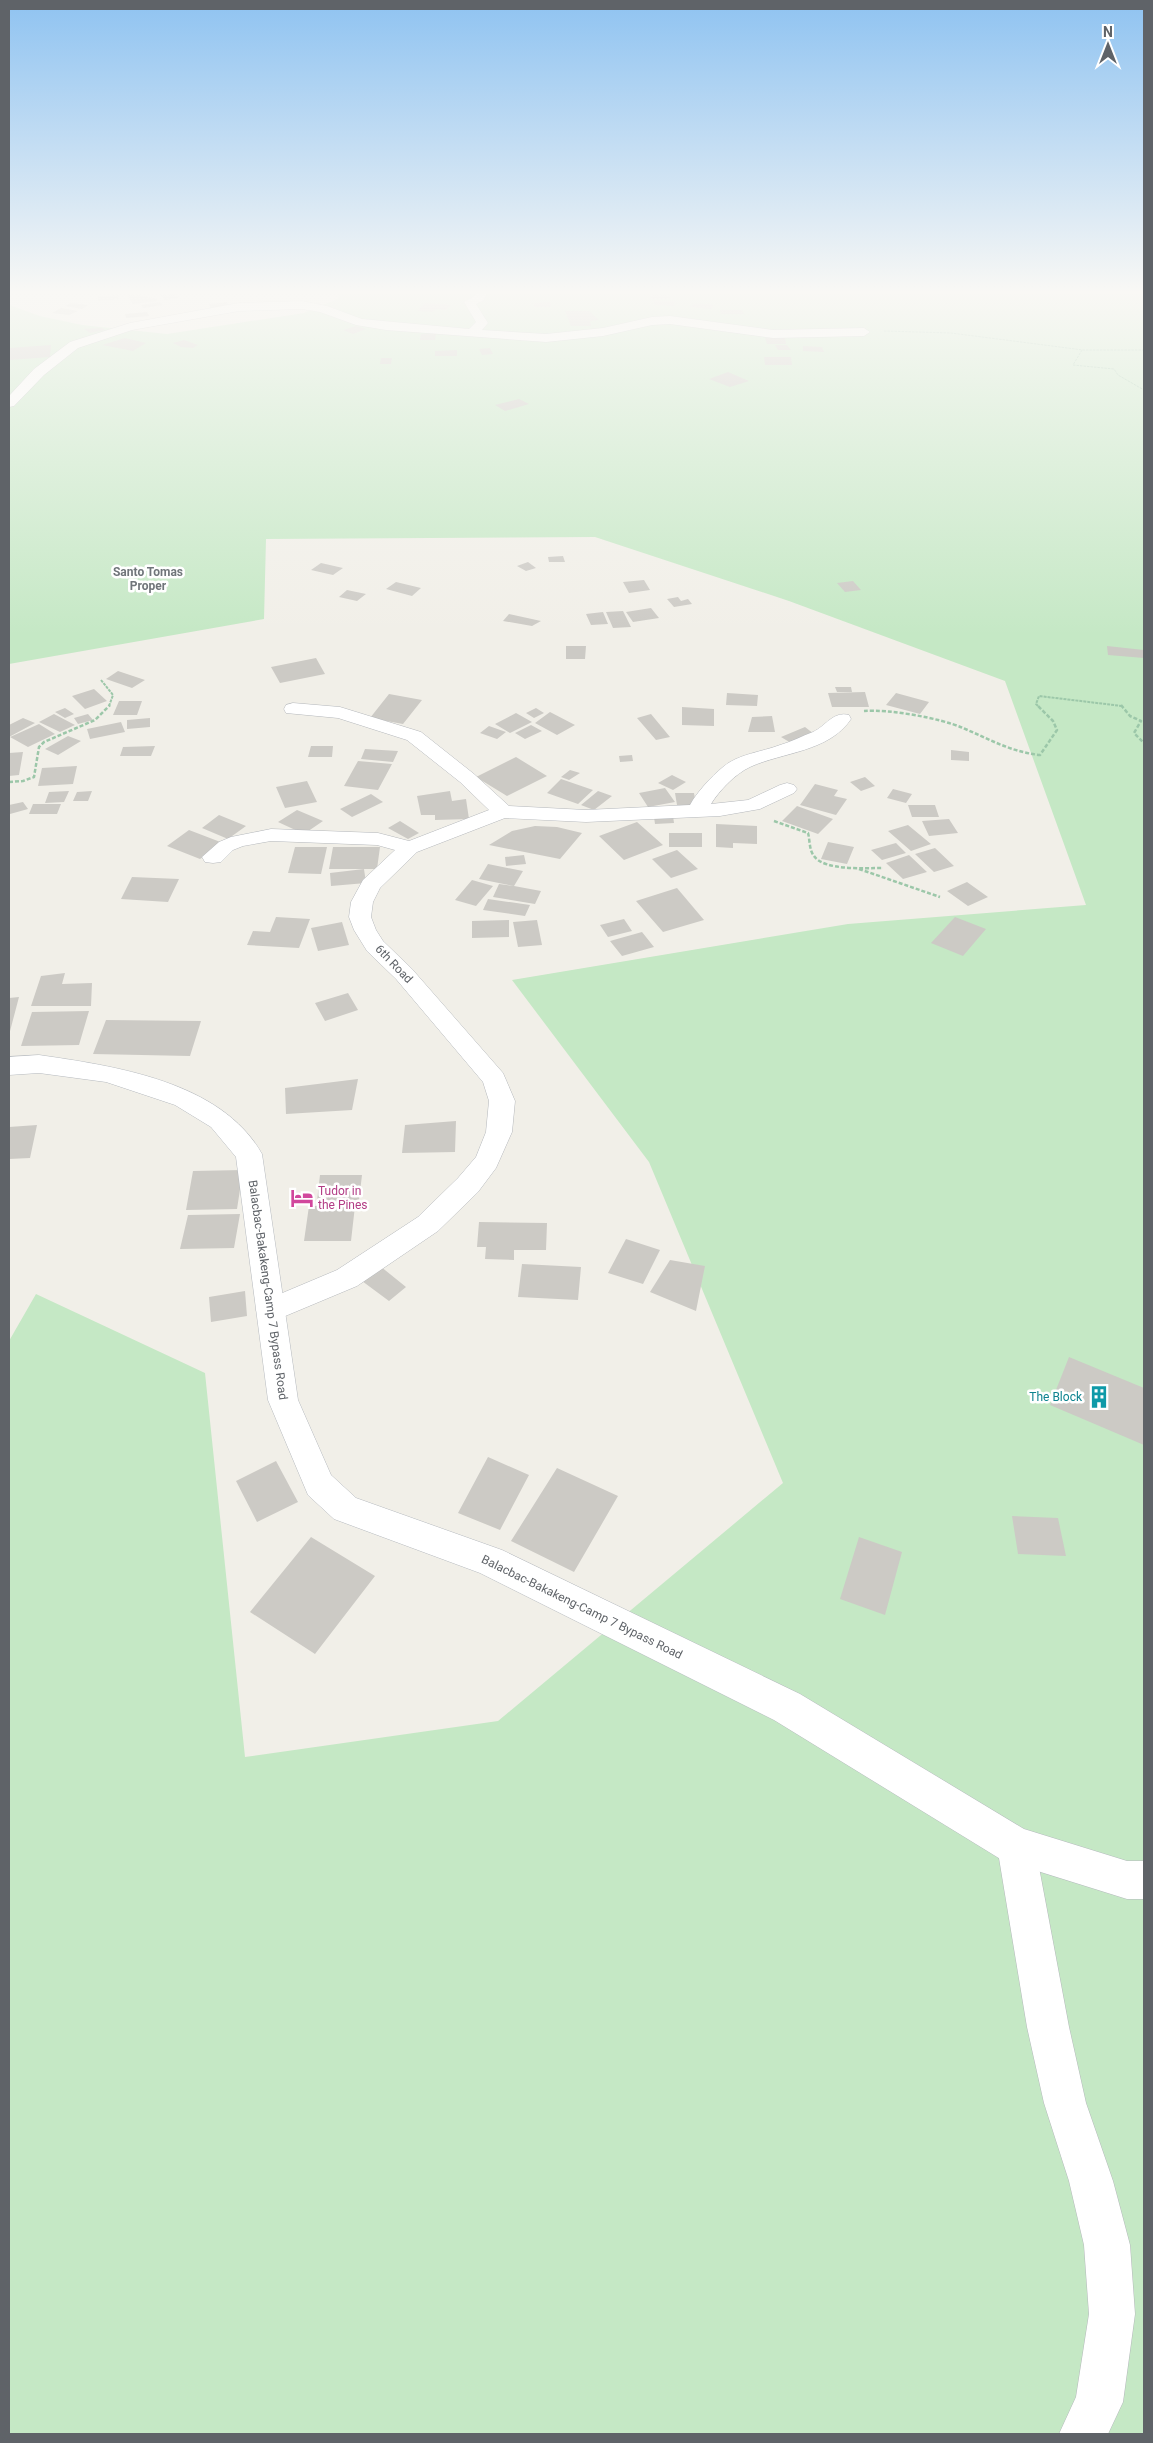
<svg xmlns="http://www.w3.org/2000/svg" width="1153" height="2443" font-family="Roboto,sans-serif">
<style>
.green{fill:#c5e8c5}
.building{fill:#cccac5}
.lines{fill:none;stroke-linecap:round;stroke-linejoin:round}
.street-casing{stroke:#b5b8bc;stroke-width:1}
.secondary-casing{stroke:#b6babf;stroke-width:1}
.path-far2{stroke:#9cc7a9;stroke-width:1;stroke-dasharray:2.5 1;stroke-linecap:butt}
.path-far1{stroke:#9cc7a9;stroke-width:2;stroke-dasharray:3 1;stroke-linecap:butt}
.path{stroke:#9cc7a9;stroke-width:2.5;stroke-dasharray:4 2;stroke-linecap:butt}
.street{fill:#fff;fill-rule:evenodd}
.secondary{fill:#fff;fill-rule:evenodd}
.labels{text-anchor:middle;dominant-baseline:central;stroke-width:5;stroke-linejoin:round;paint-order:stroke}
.far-quarter-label{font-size:12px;font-weight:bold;fill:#70757a;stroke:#fff}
.street-label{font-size:12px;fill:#5f6368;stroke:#fff}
.hotel-label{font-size:12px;fill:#b23c85;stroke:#fff;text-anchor:start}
.culture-label{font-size:12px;fill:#0d838f;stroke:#fff;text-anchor:end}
</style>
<rect width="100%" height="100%" fill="#f1efe8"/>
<path class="green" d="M340 293H1144V2434H9V1341L36 1294 205 1373 245 1757 498 1721 783 1483 649 1162 512 980 848 924 1086 905 1005 681 789 601 595 537 266 539 264 619 9 664V305L40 316 82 325 167 334 304 313 337 299Z"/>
<path class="building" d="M176 294 179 298 164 300 161 295Z
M118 295 119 299 98 301V297Z
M127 295H140L145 297 157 298V301L133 304Z
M650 295H669L670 299H651Z
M652 300 675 301 674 306 656 305Z
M160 302 162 305 143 308 141 305Z
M227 302 229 308 211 309 209 304Z
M550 302 551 307H534V303Z
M71 303 88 305 82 309 65 306Z
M425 303 451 305 446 310 436 309 432 312 417 311Z
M694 303 714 305 711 309 690 307Z
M61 308 78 311 69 315 52 313Z
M720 310H742L744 314H721Z
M565 311H589L599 320 590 321 591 326H571Z
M147 312 149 316 126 318 125 314Z
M356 326 366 329 353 334 343 330Z
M102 328 105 330 90 333 84 329Z
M421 334H436L435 340H420Z
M125 338 146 343 133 351 102 345Z
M765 338H785L786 344H767Z
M184 340 198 345 193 348 181 347 173 343Z
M51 345 50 357 9 360V348Z
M775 345H787L791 350H778Z
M803 346 822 347 824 352 803 351Z
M490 348 493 354 482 355 479 349Z
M457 350V356H435V351Z
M764 357H791L792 365H765Z
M381 358H392L391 364H380Z
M728 372 749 381 730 387 709 379Z
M519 399 529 404 505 411 495 405Z
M563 556 565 562H549L548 557Z
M528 562 536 568 526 571 517 566Z
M321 563 343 568 333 575 311 570Z
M644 580 650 590 629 593 623 582Z
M853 581 861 590 845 592 837 583Z
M396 582 421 588 412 596 386 589Z
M347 590 366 594 357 601 339 597Z
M678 597 681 601 688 599 692 604 674 607 667 599Z
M651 608 659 618 633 622 626 612Z
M623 611 631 627 613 628 606 612Z
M603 612 608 624 591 625 586 614Z
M509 614 541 621 532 626 503 621Z
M566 646H586L585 659H566Z
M1107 646 1144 650V658L1108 655Z
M316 658 325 674 280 683 271 667Z
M118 671 145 680 132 688 106 679Z
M835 687H851L852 692H837Z
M94 689 107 701 85 709 72 696Z
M865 692 869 707H832L828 693Z
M727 693 758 695 757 706 726 705Z
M896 693 929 702 920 714 886 705Z
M389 694 422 700 403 724 370 718Z
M119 701H142L137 715H113Z
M682 707 714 709V726L682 725Z
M65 708 74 714 65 718 55 712Z
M536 708 544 713 534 718 526 713Z
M550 712 575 725 557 735 535 723Z
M516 713 532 722 510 733 495 724Z
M54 714 75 725 60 732 39 722Z
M88 714 93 720 78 724 74 718Z
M651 714 670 737 656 740 637 718Z
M772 716 775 732H748L752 717Z
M23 718 35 723 9 737V725Z
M150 718V727L127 729V720Z
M121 722 125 732 90 739 87 729Z
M39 724 55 734 28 747 10 737Z
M531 725 542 731 525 739 515 733Z
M489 726 506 732 497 739 480 733Z
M805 727 814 734 791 743 781 737Z
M68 736 81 741 58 755 45 749Z
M155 746 151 756H120L123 747Z
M311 746H333L332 757H308Z
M365 749 398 751 393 762 361 759Z
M951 750 969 752V761L951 760Z
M23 752 19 775 9 776V753Z
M632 755 633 761 620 762 619 756Z
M516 757 547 776 507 796 476 777Z
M358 761 392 764 378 790 344 786Z
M77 766 73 784 38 786 42 768Z
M570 770 580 773 569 780 561 777Z
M672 775 686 782 673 790 658 783Z
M865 777 875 786 861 791 850 782Z
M561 779 593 790 578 804 547 793Z
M307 781 317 802 285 808 276 787Z
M815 784 838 790 834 796 847 799 836 815 800 805Z
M665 788 675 802 648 807 639 793Z
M893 789 912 794 906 803 887 798Z
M69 791 64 802 45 803 49 792Z
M92 791 88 801H73L77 792Z
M450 791 452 801 466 799 469 819 435 820V815H421L417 796Z
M598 791 612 796 594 810 581 805Z
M675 793H694L696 805H677Z
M371 794 383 802 352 817 340 809Z
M23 802 28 809 10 814 9 805Z
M33 804H61L57 814H29Z
M908 805H935L939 817H912Z
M797 806 833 819 818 834 782 821Z
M297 810 323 821 304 834 278 822Z
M219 815 246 826 228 839 202 828Z
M673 816 674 823 655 824 654 817Z
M949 819 958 833 929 836 922 821Z
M400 821 419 833 408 839 388 828Z
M637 822 663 845 624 860 599 836Z
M716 824 757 826V844L733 843V848L716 847Z
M908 825 931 844 911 851 888 831Z
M535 826 557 827 582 833 560 859 489 845 512 831Z
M189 830 223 843 200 859 167 846Z
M669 833H702V847H669Z
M828 842 854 847 847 864 821 859Z
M896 843 906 853 882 860 871 850Z
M295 847H327L321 874 288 873Z
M333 847H380L377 869H329Z
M935 848 954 866 934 872 915 854Z
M677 850 698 869 671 878 652 859Z
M524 855 526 864 506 866 505 857Z
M909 855 927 872 903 879 886 863Z
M488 864 523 871 514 886 479 879Z
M364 869 366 883 331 886 330 873Z
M132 877 179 879 168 902 121 899Z
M472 880 493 886 476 906 455 900Z
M967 882 988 897 968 906 947 891Z
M499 884 514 886 541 891 535 904 493 897Z
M677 888 704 920 663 932 636 901Z
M488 899 530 905 525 916 483 910Z
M276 917 310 919 299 948 247 945 253 931 270 932Z
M955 917 986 929 963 956 931 943Z
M624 919 632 931 608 937 600 925Z
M509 920V937L472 938V921Z
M537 920 542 945 518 947 513 922Z
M342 922 349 945 318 951 311 928Z
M642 932 654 947 622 956 610 941Z
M65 973 62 984 92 983 91 1006H31L41 976Z
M348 993 358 1010 325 1021 315 1003Z
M19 997 9 1035V998Z
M89 1011 79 1045 21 1046 32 1012Z
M106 1020 201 1021 190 1056 93 1054Z
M358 1079 352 1110 286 1114 285 1088Z
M456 1121 455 1152 402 1153 405 1125Z
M37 1125 30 1158 9 1159V1127Z
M243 1170 237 1209 186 1210 193 1171Z
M320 1175H362L359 1200 317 1201Z
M309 1206H355L351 1241H304Z
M240 1214 234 1248 180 1249 188 1215Z
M479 1222 547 1223 546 1250H514V1260L485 1259 486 1247H477Z
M626 1239 660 1250 643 1284 608 1273Z
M670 1260 705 1266 696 1311 650 1292Z
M522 1264 581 1267 578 1300 518 1297Z
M380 1266 406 1287 389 1301 362 1281Z
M245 1291 247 1316 211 1322 209 1297Z
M1069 1357 1144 1388V1445L1050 1405Z
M488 1457 529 1475 500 1530 458 1513Z
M276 1461 298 1502 257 1522 236 1481Z
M557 1468 618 1496 574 1572 511 1541Z
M1012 1516 1058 1518 1066 1556 1018 1554Z
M311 1537 375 1576 315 1654 250 1612Z
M859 1537 902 1552 885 1615 840 1599Z"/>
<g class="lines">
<defs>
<path id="street" d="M475 293H487L484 300 476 304 488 323 482 330 546 334 603 328 652 317 670 316 773 330 864 328 870 332 864 336 773 338 670 324 652 325 603 336 546 342 386 330 356 325 320 312 302 309 239 311 132 330 78 348 44 375 14 406 9 407V396L34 369 70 342 130 323 239 303 302 301 327 306 362 319 469 329 476 322 464 302 475 296Z
M293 703 340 707 421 732 474 774 509 806 586 810 690 805C697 792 711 777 723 767 738 754 762 752 780 745 791 742 802 736 813 732 826 726 833 711 849 715L851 719C829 752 783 752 750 767 735 774 719 791 711 804L748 800 780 785 787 783 794 785 797 789 794 793 760 809 720 816 586 822 505 818 417 852 380 888 373 902 371 917 376 930 383 941 412 969 503 1073 515 1101 512 1132 496 1168 478 1192 438 1231 357 1286 271 1322 261 1318 256 1310 261 1302 337 1270 418 1217 458 1178 476 1157 486 1132 489 1101 483 1082 396 979 367 951 354 930 349 917 351 902 363 880 395 850 377 845 271 841 243 846 233 850 221 862 213 863 205 862 202 857 219 842 231 837 271 829 378 833 409 841 489 810 460 782 407 740 338 718 286 713 284 709 286 705Z
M1016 1827 1030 1832 1035 1846 1069 2027 1086 2103 1113 2181 1130 2245 1135 2314 1123 2402 1108 2434H1059L1076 2397 1089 2314 1084 2245 1069 2181 1044 2103 1027 2027 997 1846 1002 1832Z"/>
<path id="secondary" d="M39 1055C114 1066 221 1081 262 1154L298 1400 331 1475 356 1498 502 1550 800 1694 1024 1829 1127 1861H1144V1899H1127L1002 1860 774 1720 480 1573 334 1519 308 1495 268 1400 236 1157 211 1127 175 1105 106 1082 39 1073 9 1075V1057Z"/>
</defs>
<use href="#street" class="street-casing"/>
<use href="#secondary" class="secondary-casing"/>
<path class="path-far2" d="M884 331 951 333 1083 350H1144
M1082 350 1073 365 1114 369 1118 375 1144 390"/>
<path class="path-far1" d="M101 680 113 695 109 706
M1038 706 1036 704 1039 696 1122 706"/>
<path class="path" d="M1121 705 1130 716 1141 721 1134 733 1144 743
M864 711C889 709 940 718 963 728 989 739 1011 752 1040 755L1057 730 1053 721 1037 705
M9 782 23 781 34 777 39 747 44 742 95 720 110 705
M774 821 808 833C810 840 809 850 814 856 824 871 866 868 883 868
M859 869 940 897"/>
<use href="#street" class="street"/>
<use href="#secondary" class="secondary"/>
</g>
<linearGradient id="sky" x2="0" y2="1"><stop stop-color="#8fc3f1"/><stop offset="0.46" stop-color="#f9f8f5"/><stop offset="1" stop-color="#f9f8f5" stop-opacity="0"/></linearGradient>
<rect width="1153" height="635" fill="url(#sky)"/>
<defs>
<symbol id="hotel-bare" viewBox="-9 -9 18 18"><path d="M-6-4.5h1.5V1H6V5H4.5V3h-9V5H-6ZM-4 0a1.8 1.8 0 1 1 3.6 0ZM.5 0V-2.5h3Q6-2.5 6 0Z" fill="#d1479c" stroke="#fff" stroke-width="2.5" paint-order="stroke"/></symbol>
<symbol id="building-bare" viewBox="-9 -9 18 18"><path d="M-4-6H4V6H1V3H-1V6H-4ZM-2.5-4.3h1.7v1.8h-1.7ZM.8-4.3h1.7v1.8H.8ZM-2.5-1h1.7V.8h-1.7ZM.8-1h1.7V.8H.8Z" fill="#0f9aa8" stroke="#fff" stroke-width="2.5" paint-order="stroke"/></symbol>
</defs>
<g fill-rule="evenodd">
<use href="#hotel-bare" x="286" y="1182" width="32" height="32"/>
<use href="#building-bare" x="1083" y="1381" width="32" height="32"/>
</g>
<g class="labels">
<g class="far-quarter-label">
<text x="148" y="572">Santo Tomas<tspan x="148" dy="14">Proper</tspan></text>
</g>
<g class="street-label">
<text transform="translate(394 964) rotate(46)">6th Road</text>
<text transform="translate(268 1290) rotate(82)">Balacbac-Bakakeng-Camp 7 Bypass Road</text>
<text transform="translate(582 1607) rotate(26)">Balacbac-Bakakeng-Camp 7 Bypass Road</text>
</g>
<g class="hotel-label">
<text x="318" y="1191">Tudor in<tspan x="318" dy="14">the Pines</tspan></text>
</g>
<g class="culture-label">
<text x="1082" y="1397">The Block</text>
</g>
</g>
<rect width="1153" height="2443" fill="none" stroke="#5f6368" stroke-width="20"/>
<g transform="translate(1108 45)" stroke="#ffffff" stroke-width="4" paint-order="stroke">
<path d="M0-4L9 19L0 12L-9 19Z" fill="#5f6368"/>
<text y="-8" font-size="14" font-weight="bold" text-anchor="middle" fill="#5f6368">N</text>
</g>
</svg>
